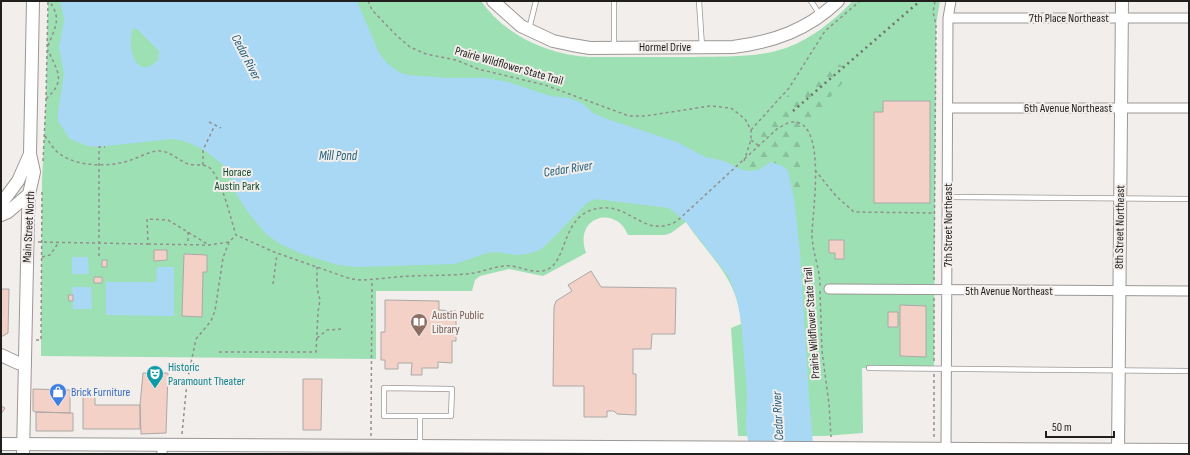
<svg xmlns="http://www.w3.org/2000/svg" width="1190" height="455" font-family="'Sofia Sans Condensed',sans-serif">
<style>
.green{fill:#9de0b3}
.forest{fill:url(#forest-firs)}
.water{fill:#a9d8f4;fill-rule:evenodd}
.building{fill:#f4d1c7;stroke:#aca8a7}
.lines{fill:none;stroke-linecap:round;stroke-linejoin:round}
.service-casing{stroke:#9b9895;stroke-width:6}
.minor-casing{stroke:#9b9895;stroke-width:11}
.tertiary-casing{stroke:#9b9895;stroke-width:14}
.path{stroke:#918e8c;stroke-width:1.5;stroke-dasharray:3 3;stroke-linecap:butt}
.service{stroke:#fff;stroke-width:4.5}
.minor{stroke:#fff;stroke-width:9}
.tertiary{stroke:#fff;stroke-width:12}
.rail{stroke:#726f6d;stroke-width:2.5;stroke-dasharray:2 4;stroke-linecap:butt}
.labels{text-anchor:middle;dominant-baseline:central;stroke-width:4;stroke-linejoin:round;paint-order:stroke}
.street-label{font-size:12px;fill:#211f1e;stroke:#f2eeeb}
.park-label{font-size:12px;fill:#134d2d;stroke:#f2eeeb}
.education-label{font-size:12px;fill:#785e54;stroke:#f2eeeb;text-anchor:start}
.culture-label{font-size:12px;fill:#0d838f;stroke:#f2eeeb;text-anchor:start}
.shop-label{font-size:12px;fill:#366cbe;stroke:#f2eeeb;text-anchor:start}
.water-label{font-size:13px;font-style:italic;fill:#205f7e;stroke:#f2eeeb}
</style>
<defs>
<pattern id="forest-firs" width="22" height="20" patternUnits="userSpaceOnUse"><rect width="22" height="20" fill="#9de0b3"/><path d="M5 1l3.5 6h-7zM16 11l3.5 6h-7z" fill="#87c09a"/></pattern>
</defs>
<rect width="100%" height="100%" fill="#f2eeeb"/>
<path class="green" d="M48 1H481C506 36 547 54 589 57 624 57 658 57 693 57 724 56 757 58 786 48 813 38 833 21 853 1H940L936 25 934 369 862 368 863 433 824 436H738L731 328 741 324C738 277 710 258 686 222L671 233 665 235H628C617 205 573 215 586 253L543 276 509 269 480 276 475 280 472 291H376V359L41 356 42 181 46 99Z"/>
<path class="forest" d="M837 63 849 70 847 78 811 119 801 140 805 181 803 193 798 196H785L751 178 745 168 756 152 762 132 788 95C793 92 798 94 803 92 817 86 826 74 837 63Z"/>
<path class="water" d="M60 1H357L379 53 387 63 399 72 407 75 448 78H486L508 82 550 96 569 98 582 103 593 113 604 118 677 142 705 157 724 161 742 170 749 171 758 170 771 162 783 166 788 171 794 198 800 252 809 398 814 454H750L746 427 747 391 741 320 737 300 729 277 686 222 669 208 596 199 588 202 547 244 540 250 528 254 517 255 496 252 487 253 455 264 357 267 338 265 302 254 280 244 266 234 247 211 237 195 230 174 226 167 201 148 184 141 171 139 98 147 88 146 70 139 58 121V111L64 74 59 48 64 20ZM136 28 159 51 158 60C136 83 126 46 133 29Z
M72 257H88L89 274H72Z
M157 267H174V316L106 315V282H156Z
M72 287H91L92 309H73Z"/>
<path class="building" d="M883 101H930V203H874V112H883Z
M829 240H844V259H835V253H829Z
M154 250H167V260L154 261Z
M184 254 207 255V272H203L202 317 182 316Z
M102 260H107V267H102Z
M591 271 601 287 676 288 675 334H652L651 349H633V374H636V415L617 414 614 411H607V417H584V386H553L554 307 556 301 572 291 568 285Z
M94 277H102V283H94Z
M1 289H9L8 333 1 337Z
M68 295H73V301H69Z
M385 300 439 301V310L456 311V341H452V363L438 362V368H422V375H411L412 363H398V369H385V360H381V332H385Z
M900 305 926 306V357L900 356Z
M888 312H898V327H888Z
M143 373H168L166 433 141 434 140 405Z
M303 379H322L321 430H303Z
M33 389 70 390V413L36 412 33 411Z
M83 395H95V405H140V429H83Z
M1 406 5 408 1 414Z
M36 412 73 413V431H36Z"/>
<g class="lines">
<defs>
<path id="service" d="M699 1 702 47
M811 1 820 15
M529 29 536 1
M614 47V1
M948 197 1189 199
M869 368 1189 371
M420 445V416H451L452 389 384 388V416H420"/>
<path id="minor" d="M948 18H1189
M948 108H1189
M829 289 1189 291
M946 449 948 18 951 1
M162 454V446"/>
<path id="tertiary" d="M493 1 521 26 553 41 572 45 590 48 733 47C773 42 808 30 838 1
M1 204 18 181 30 154
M1 215 8 212 29 194
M1 355 18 363 25 364
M1 444 1189 450
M23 454 28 217 29 194 34 172 30 154 33 1
M1118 454 1122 1"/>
</defs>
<use href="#service" class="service-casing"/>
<use href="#minor" class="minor-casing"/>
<use href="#tertiary" class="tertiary-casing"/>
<path class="path" d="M368 1 372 10 397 36 410 47 426 54 456 60 478 69 545 85 629 116H645L710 106 731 108 745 119 751 130V140L744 161
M48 46C54 29 63 19 49 1
M46 99C67 80 57 71 48 50
M209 122 221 128
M751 130 789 88 825 31 860 1
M45 136C50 143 55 152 63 156 81 167 111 167 131 160 140 157 148 152 157 151 170 150 177 160 188 164 195 166 205 163 211 169 223 183 230 217 236 235L274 252 351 279 362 280C378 279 395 277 411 276 432 275 454 276 474 273 484 271 494 267 504 266 518 264 532 275 546 270 569 262 560 212 601 208 632 205 645 239 677 221L778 128C783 126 788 122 792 122 828 119 812 215 812 234 812 252 820 268 820 286
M751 140 759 146
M43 161 46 99 48 1
M203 165V150L215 125
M815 170 836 196 854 212 935 213
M188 232V244
M38 242 148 244 147 219 168 220 209 245
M148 244 209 245 229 242
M99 256V147H105
M42 257 50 255 59 242
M934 280 936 25 933 12 935 1
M273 284 277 254
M820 291 822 351 829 404 831 437
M934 298V362
M317 338 327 330 341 329
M36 340H41L42 189
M219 352H316L318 312 320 300 317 288V267
M934 374V438
M182 434 187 382 196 339 211 321 215 311 223 258 229 242 235 236
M371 436 372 280"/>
<use href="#service" class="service"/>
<use href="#minor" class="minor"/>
<use href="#tertiary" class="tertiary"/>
<path class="rail" d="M793 111 920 1"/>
</g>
<defs>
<symbol id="library-pin" viewBox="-11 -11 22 30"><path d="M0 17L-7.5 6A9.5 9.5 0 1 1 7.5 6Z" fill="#8d6e63" stroke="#f2eeeb"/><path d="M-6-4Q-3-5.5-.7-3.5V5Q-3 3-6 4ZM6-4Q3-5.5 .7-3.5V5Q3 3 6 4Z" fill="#fff"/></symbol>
<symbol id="theatre-pin" viewBox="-11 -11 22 30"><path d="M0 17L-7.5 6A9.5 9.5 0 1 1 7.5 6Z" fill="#0f9aa8" stroke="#f2eeeb"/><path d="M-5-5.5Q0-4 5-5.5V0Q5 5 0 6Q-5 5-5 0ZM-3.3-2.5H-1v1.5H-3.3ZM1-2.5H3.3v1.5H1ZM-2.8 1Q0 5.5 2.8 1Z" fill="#fff"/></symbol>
<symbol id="shop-pin" viewBox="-11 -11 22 30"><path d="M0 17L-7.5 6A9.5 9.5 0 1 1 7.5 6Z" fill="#3f7fe0" stroke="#f2eeeb"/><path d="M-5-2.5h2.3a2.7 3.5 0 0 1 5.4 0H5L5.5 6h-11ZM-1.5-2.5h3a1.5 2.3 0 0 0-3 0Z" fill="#fff"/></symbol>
</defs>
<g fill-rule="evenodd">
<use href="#library-pin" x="409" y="312" width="20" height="27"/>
<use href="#theatre-pin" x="145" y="364" width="20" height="27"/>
<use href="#shop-pin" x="48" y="382" width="20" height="27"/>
</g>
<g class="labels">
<g class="street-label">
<text x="1069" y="18">7th Place Northeast</text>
<text x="665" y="47">Hormel Drive</text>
<text transform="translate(509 66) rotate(16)">Prairie Wildflower State Trail</text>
<text x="1068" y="108">6th Avenue Northeast</text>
<text transform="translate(948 225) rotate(-90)">7th Street Northeast</text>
<text transform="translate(29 227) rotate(-87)">Main Street North</text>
<text transform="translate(1120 227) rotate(-89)">8th Street Northeast</text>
<text x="1009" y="291">5th Avenue Northeast</text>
<text transform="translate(812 323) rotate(-94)">Prairie Wildflower State Trail</text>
</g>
<g class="park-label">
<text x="237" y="172">Horace<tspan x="237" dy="14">Austin Park</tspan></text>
</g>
<g class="education-label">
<text x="432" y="315">Austin Public<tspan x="432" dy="14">Library</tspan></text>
</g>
<g class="culture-label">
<text x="168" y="367">Historic<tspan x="168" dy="14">Paramount Theater</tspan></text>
</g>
<g class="shop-label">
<text x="71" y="392">Brick Furniture</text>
</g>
<g class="water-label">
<text transform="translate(246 57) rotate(63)">Cedar River</text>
<text x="338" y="156">Mill Pond</text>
<text transform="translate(568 169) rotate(-9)">Cedar River</text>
<text transform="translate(778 416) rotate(-93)">Cedar River</text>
</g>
</g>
<rect width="1190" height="455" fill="none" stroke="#211f1e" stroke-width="4"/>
<path d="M1046 431v6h68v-6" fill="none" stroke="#211f1e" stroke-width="2"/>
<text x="1052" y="431" font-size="12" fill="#211f1e" stroke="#f2eeeb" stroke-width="3" paint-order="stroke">50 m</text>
</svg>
